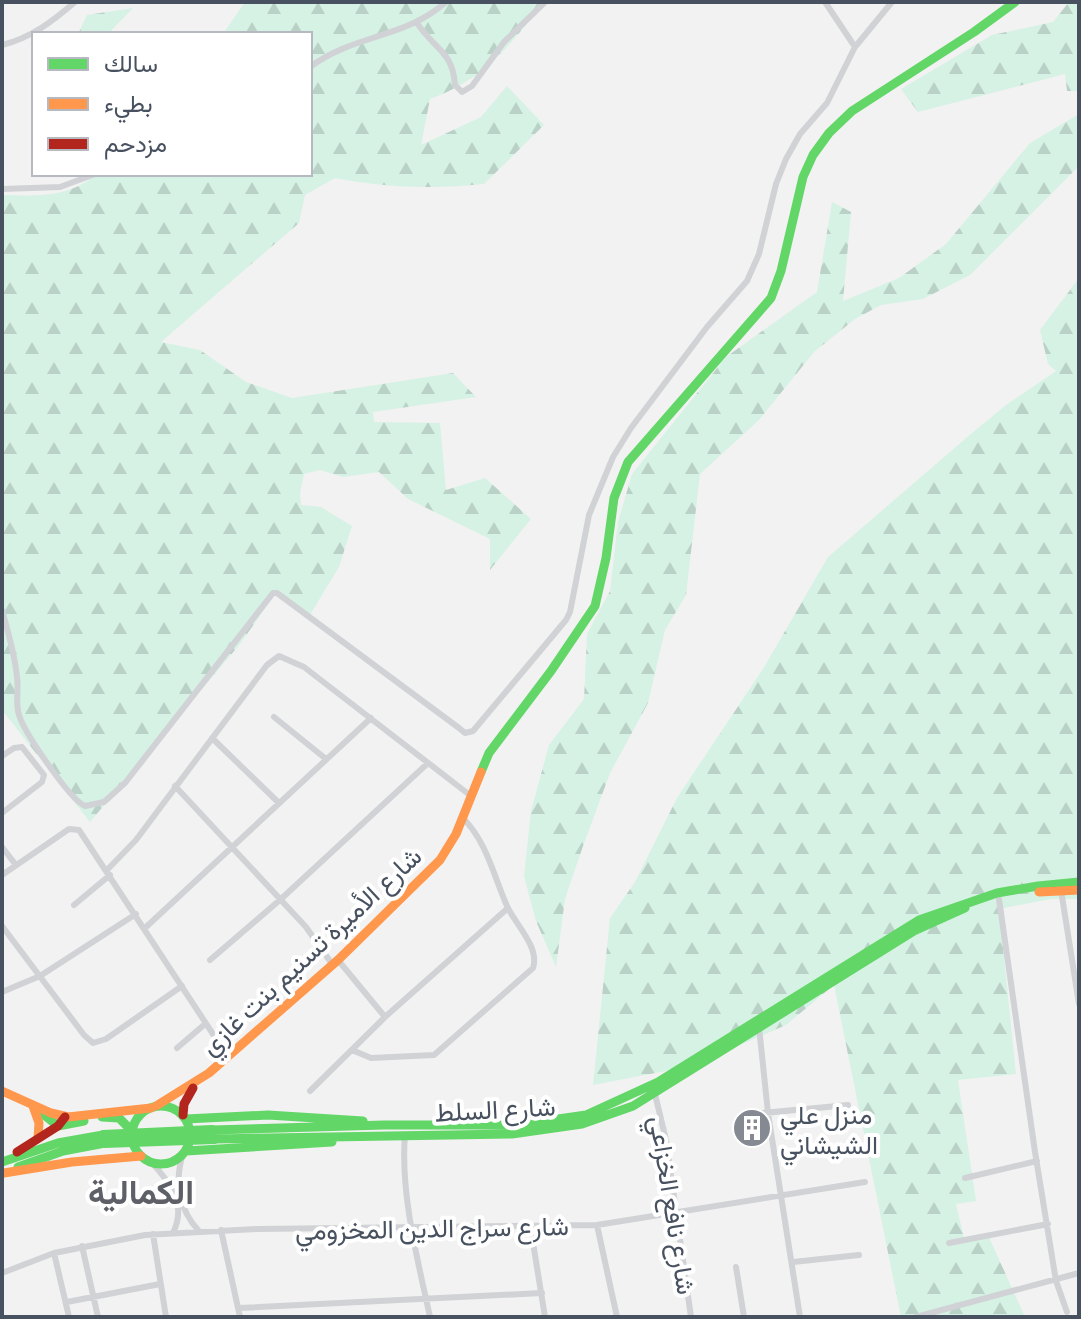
<svg xmlns="http://www.w3.org/2000/svg" width="1081" height="1319" font-family="Barlow,Vazirmatn,sans-serif">
<style>
.forest{fill:url(#forest-firs)}
.lines{fill:none;stroke-linecap:round;stroke-linejoin:round}
.street{stroke:#d0d2d5;stroke-width:6}
.fast{stroke:#63d668;stroke-width:9}
.slow{stroke:#ff974d;stroke-width:9}
.jam{stroke:#b3261e;stroke-width:9}
.fast-bridge{stroke:#63d668;stroke-width:10}
.labels{text-anchor:middle;dominant-baseline:central;stroke-width:8;stroke-linejoin:round;paint-order:stroke}
.street-label{font-size:26px;fill:#48515f;stroke:#fff}
.poi-label{font-size:26px;fill:#48515f;stroke:#fff;text-anchor:start}
.district-label{font-size:34px;font-weight:bold;fill:#5d6066;stroke:#fff}
</style>
<defs>
<pattern id="forest-firs" width="22" height="20" patternUnits="userSpaceOnUse" patternTransform="scale(2)"><rect width="22" height="20" fill="#d6f2e4"/><path d="M5 1l3.5 6h-7zM16 11l3.5 6h-7z" fill="#b9d1c6"/></pattern>
</defs>
<rect width="100%" height="100%" fill="#f2f2f2"/>
<path class="forest" d="M245 2H545C508 46 486 79 430 99L421 145 481 117 507 86 544 125 484 184C433 189 386 188 335 178L305 195 299 223 161 342 200 350 246 382 292 398 453 373 476 397 373 412 374 422 440 423 446 490 485 478 531 519 490 570V539L408 499 379 472 343 477 320 470 304 474 300 493 301 505 321 507 352 526 339 567 308 618 278 590 240 644 90 822 2 710V195C37 196 68 198 97 174H310V34H223Z
M1069 2H1079V91H1067L1065 74 918 112 901 89 992 35 1053 22Z
M133 8 108 34H78L87 15Z
M1079 114V166L970 275 923 299 881 305 855 319 814 352 759 420 700 474 686 595 665 630 648 703 610 773 582 849 565 899 556 967 536 921 524 876 531 811 549 745 584 699 587 634 610 591 618 522 632 474 726 357 817 292 832 202 851 212 843 301 899 278 946 244 1030 143Z
M1079 278V899H1051L999 909 1016 1074 958 1080 976 1201 956 1204 965 1242 988 1235 1025 1317H901L834 985 786 1025 692 1066 593 1085 610 918 635 882 677 798 763 669 828 557 972 433 1006 405 1056 371 1048 364 1040 330Z"/>
<g class="lines">
<path class="street" d="M825 2 855 47
M417 23C433 48 453 51 455 85L462 92 472 86 504 42 545 2
M2 45C31 38 53 21 75 2
M310 67C354 34 404 39 446 2
M2 189 60 187 95 174
M2 610C8 631 15 655 17 677 19 690 15 703 19 715 24 732 70 800 85 806L104 802 125 783 273 593H277L459 728 465 733 473 731 566 620 570 612 589 515 613 457 631 428 707 327 747 281 759 254 776 184 786 159 800 134 827 103 855 47 892 2
M274 717 326 759
M212 738 279 803
M2 756 14 748 22 747 44 775 42 782 2 813
M175 786 306 927 332 964
M2 847 16 865
M107 870 136 840 267 665 279 656 304 667 471 796
M2 875 69 829 79 830 228 1057
M1061 890 1079 1004
M999 899 1035 1152 1056 1281 1067 1312
M74 905 110 875
M2 926 84 1035 93 1043 106 1039 182 986
M145 928 371 718
M210 960 281 899 428 763
M338 960 385 1017
M2 992 40 976 136 914
M759 1027 768 1113 800 1317
M177 1048 205 1024
M352 1050 371 1058 434 1055 533 968C540 947 515 924 507 906 493 874 487 842 462 817
M310 1091 385 1017 508 908
M655 1094 666 1140 691 1317
M742 1115 848 1105
M405 1135C400 1193 418 1261 430 1317
M183 1154C174 1181 179 1210 199 1231
M151 1162C171 1183 187 1204 173 1233
M965 1178 1037 1161
M530 1224 545 1317
M597 1225 617 1317
M221 1230 240 1317
M153 1234 166 1317
M949 1243 1048 1224
M82 1246 98 1317
M54 1253 69 1317
M793 1262 859 1255
M736 1267 744 1317
M2 1273 54 1253 145 1235 258 1229 597 1225 865 1182
M67 1302 160 1284
M239 1308 542 1293
M916 1317 1079 1273"/>
<path class="fast" d="M481 772 489 753 551 671 595 606 606 558 614 498 628 462 771 298 781 271 803 177 813 155 829 133 852 111 974 32 1015 2
M132 1135a29 29 0 1 1 58 0a29 29 0 1 1-58 0Z
M34 1107 58 1126 84 1121
M102 1117 119 1118 132 1131
M186 1119 268 1115 363 1121
M212 1130 384 1125H517L586 1115 658 1082 919 920 997 893 1038 886 1079 882
M214 1139 512 1134 582 1124 633 1106 914 931 965 908
M186 1151 332 1142
M2 1162 58 1143 103 1135
M18 1167 63 1151 105 1143"/>
<path class="slow" d="M1039 892 1079 890
M2 1091 51 1113 68 1117 151 1108
M33 1106 39 1123 38 1138
M156 1106 209 1073 338 960 440 860 456 834 481 772
M4 1173 72 1162 141 1156"/>
<path class="jam" d="M183 1115 184 1104 193 1088
M17 1152 58 1126 65 1117"/>
<path class="fast-bridge" d="M103 1135 212 1130
M105 1143 214 1139"/>
</g>
<defs>
<symbol id="building-disc" viewBox="-11 -11 22 22"><circle r="9.5" fill="#848992" stroke="#fff"/><path d="M-4-6H4V6H1V3H-1V6H-4ZM-2.5-4.3h1.7v1.8h-1.7ZM.8-4.3h1.7v1.8H.8ZM-2.5-1h1.7V.8h-1.7ZM.8-1h1.7V.8H.8Z" fill="#fff"/></symbol>
</defs>
<g fill-rule="evenodd">
<use href="#building-disc" x="730" y="1106" width="44" height="44"/>
</g>
<g class="labels">
<g class="street-label">
<text transform="translate(310 950) rotate(-43)">شارع الأميرة تسنيم بنت غازي</text>
<text transform="translate(495 1108) rotate(-3)">شارع السلط</text>
<text transform="translate(674 1205) rotate(81)">شارع نافع الخزاعي</text>
<text transform="translate(432 1227) rotate(-1)">شارع سراج الدين المخزومي</text>
</g>
<g class="poi-label">
<text x="780" y="1113">منزل علي<tspan x="780" dy="30">الشيشاني</tspan></text>
</g>
<g class="district-label">
<text x="141" y="1190">الكمالية</text>
</g>
</g>
<rect width="1081" height="1319" fill="none" stroke="#48515f" stroke-width="8"/>
<rect x="32" y="32" width="280" height="144" fill="#ffffff" stroke="#b6b9bf" stroke-width="2"/>
<rect x="48" y="58" width="40" height="12" fill="#63d668" stroke="#b6b9bf" stroke-width="2"/>
<text x="104" y="72" font-size="24" fill="#48515f">سالك</text>
<rect x="48" y="98" width="40" height="12" fill="#ff974d" stroke="#b6b9bf" stroke-width="2"/>
<text x="104" y="112" font-size="24" fill="#48515f">بطيء</text>
<rect x="48" y="138" width="40" height="12" fill="#b3261e" stroke="#b6b9bf" stroke-width="2"/>
<text x="104" y="152" font-size="24" fill="#48515f">مزدحم</text>
</svg>
